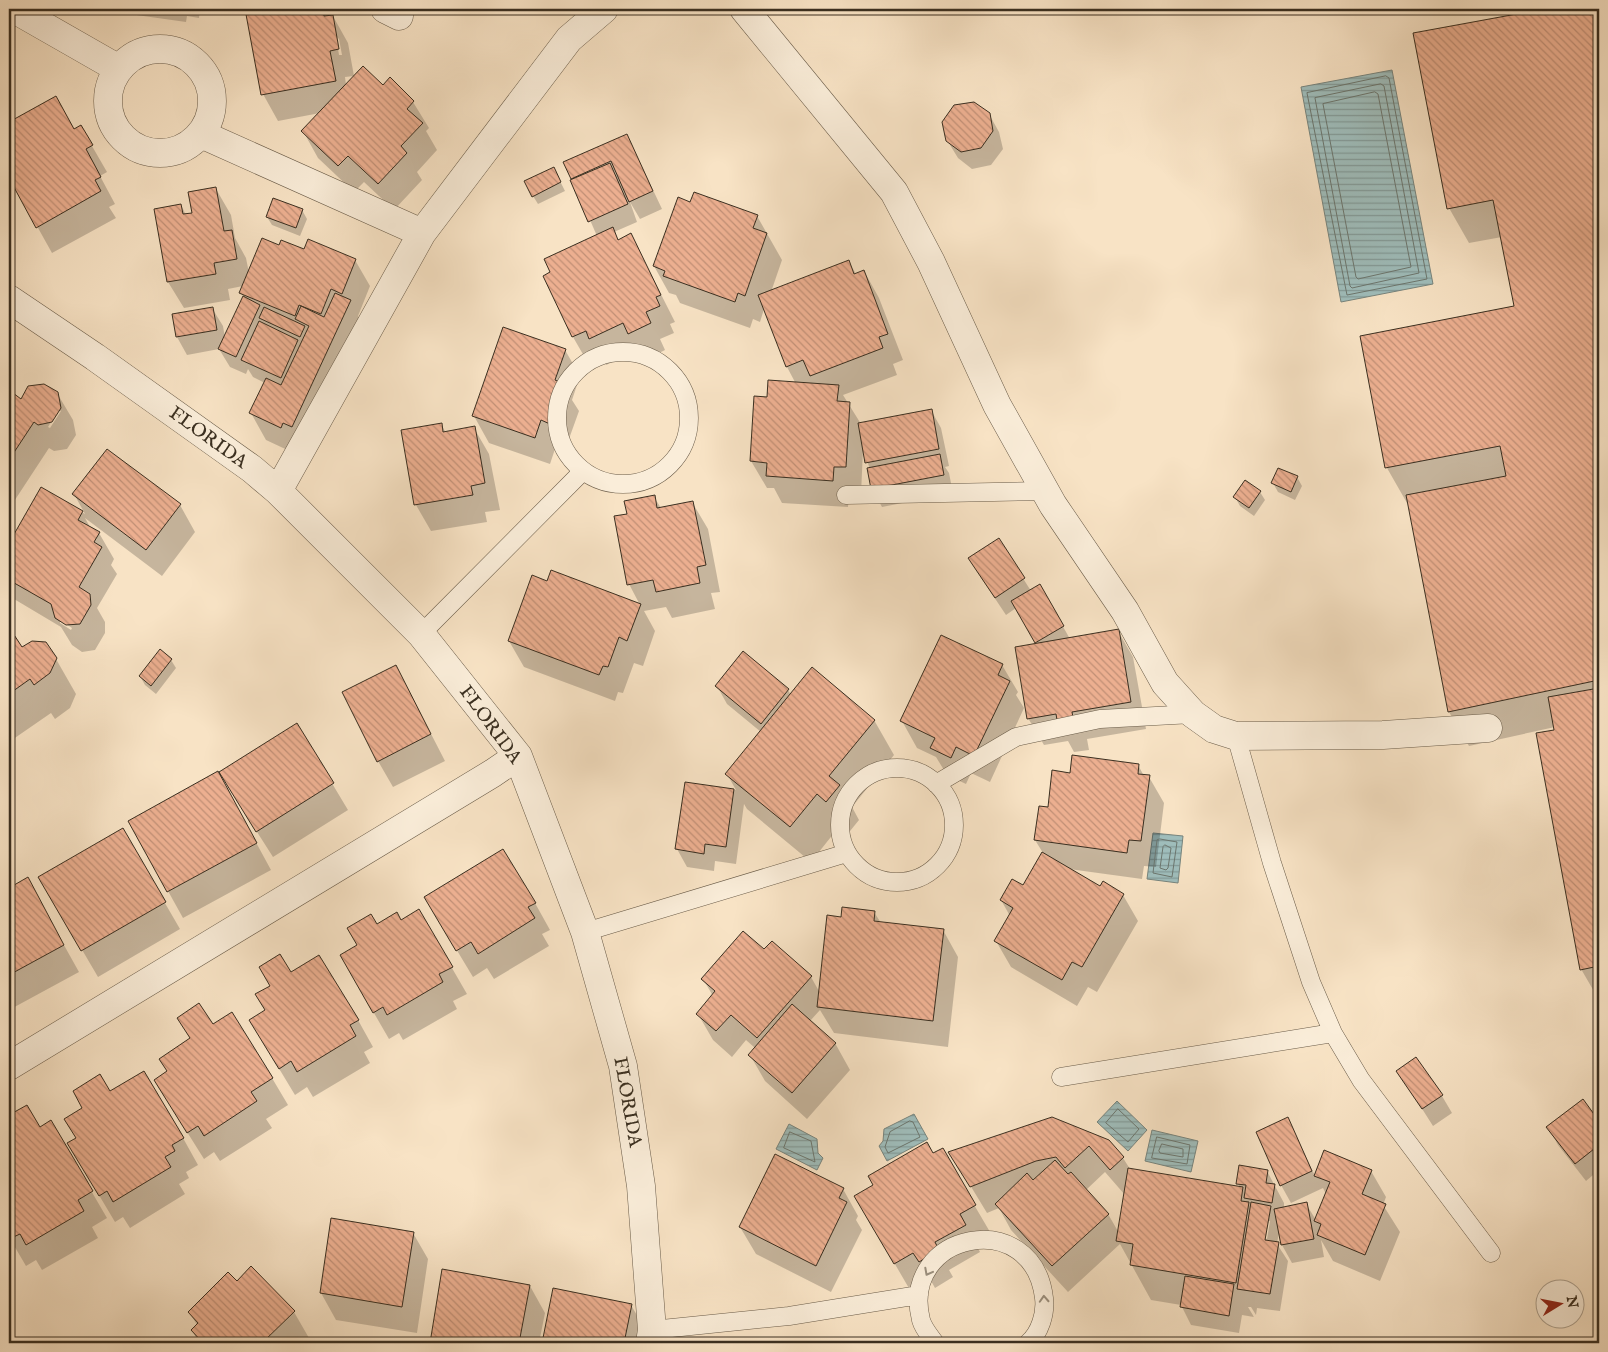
<svg xmlns="http://www.w3.org/2000/svg" width="1608" height="1352" font-family="'IM FELL English',serif">
<style>
.water{fill:url(#water-rules);stroke:#77847d}
.shadow{fill:#0003;fill-rule:evenodd}
.lines{fill:none;stroke-linecap:round;stroke-linejoin:round}
.shore{stroke:#6c766e;stroke-width:1}
.building{fill:url(#building-back-hatch);stroke:#3a2f20}
.lane-casing{stroke:#6a5c49;stroke-width:19}
.street-casing{stroke:#6a5c49;stroke-width:29}
.lane{stroke:#faedd9;stroke-width:18}
.street{stroke:#faedd9;stroke-width:28}
.oneway{stroke:#9a8e7c}
.labels{text-anchor:middle;dominant-baseline:central;stroke-width:5;stroke-linejoin:round;paint-order:stroke}
.street-label{font-size:19px;fill:#3a2f20;stroke:#faedd9}
</style>
<defs>
<pattern id="water-rules" width="6" height="5" patternUnits="userSpaceOnUse" patternTransform="scale(1.25)"><rect width="6" height="5" fill="#9fbdbb"/><path d="M0 2.5h6" fill="none" stroke="#839a98"/></pattern>
<pattern id="building-back-hatch" width="6" height="6" patternUnits="userSpaceOnUse" patternTransform="scale(1.25)"><rect width="6" height="6" fill="#ecaf90"/><path d="M-1 5l2 2M0 0l6 6M5-1l2 2" fill="none" stroke="#c08f75"/></pattern>
</defs>
<rect width="100%" height="100%" fill="#f8e3c5"/>
<filter id="stains"><feTurbulence type="fractalNoise" baseFrequency=".004" numOctaves="4"/><feColorMatrix values="0 0 0 0 .2 0 0 0 0 .09 0 0 0 0 .02 0 0 0 .5 -.17"/></filter>
<radialGradient id="worn" r=".72"><stop offset=".6" stop-color="#630" stop-opacity="0"/><stop offset="1" stop-color="#630" stop-opacity=".3"/></radialGradient>
<path class="water" d="M1392 70 1433 284 1341 302 1301 87Z
M1153 833 1183 836 1178 883 1147 879Z
M1117 1101 1147 1130 1128 1151 1097 1122Z
M914 1114 928 1139 887 1161 879 1146 883 1141 884 1129Z
M789 1124 817 1139 818 1153 823 1158 817 1170 776 1149Z
M1152 1130 1198 1141 1191 1172 1145 1161Z"/>
<path class="shadow" d="M112 9H200L199 18 187 16 186 22 115 12Z
M247 9H329L348 43 354 76 345 77 346 85 413 102 429 128 426 131 437 150 417 172 422 180 394 210 364 182 354 192 318 158 303 131 320 113 278 121 263 94ZM336 36 339 39 342 55H339Z
M1551 9H1599V1000L1581 969 1555 727 1469 746 1449 712 1409 502 1407 503 1387 468 1515 307 1502 237 1469 243 1449 208 1414 34Z
M9 70 14 78 9 120Z
M55 97 74 130 81 127 107 172 100 176 115 204 109 207 116 218 52 253 9 176V124Z
M989 114 999 132 1003 149 991 165 972 169 958 158 947 140Z
M627 135 662 209 640 219 630 202 637 222 614 232 619 241 631 235 675 322 670 324 674 333 660 339 665 350 645 360 639 350 606 365 601 357 588 363 573 337 544 276 597 236 565 163Z
M558 177 565 191 538 204 533 196Z
M216 189 231 215 235 238 246 258 249 273 280 247 355 260 370 286 358 316 365 328 296 454 266 440 251 413 265 383 253 377 248 369 246 374 230 367 219 349 187 355 177 337 173 315 212 308 223 326 225 338 244 298 241 293 243 286 228 289 230 300 184 308 168 282 181 205 186 215 193 214Z
M691 203 757 216 782 260 771 292 849 262 856 274 864 271 879 298 903 360 893 364 897 375 843 395 861 424 931 410 941 428 949 466 945 467 949 473 953 493 882 507 872 489 870 469 863 450 861 494 849 493 848 507 782 503 774 488H767L751 461 768 398 796 384 787 367 764 309 760 322 753 319 750 328 680 303 676 295 669 293 654 266Z
M302 210 307 219 300 236 272 225 267 217Z
M565 350 580 376 572 400 579 411 565 450 556 446 550 464 489 443 474 416Z
M9 392 22 401 57 393 73 420 76 435 67 449 54 451 49 448 9 509ZM58 411H61L50 428 48 427Z
M441 424 446 433 474 428 489 454 500 510 485 512 487 522 431 531 416 505 402 431Z
M1297 477 1302 486 1295 500 1278 492 1273 483Z
M41 489 85 514 74 494 180 505 195 532 162 576 85 518 91 529 99 533 114 559 111 565 117 574 97 608 105 622V633L95 650 82 652 72 645 61 627 9 596V546ZM60 620 72 628 71 630 60 623Z
M1260 492 1265 500 1254 516 1240 506 1235 497Z
M654 497 661 508 692 502 708 529 720 592 711 593 715 609 672 618 666 607 644 611 655 631 643 666 634 663 623 693 618 692 615 701 524 667 509 641 548 583 640 605 629 584 628 515Z
M998 539 1031 591 1040 586 1070 639 1118 631 1133 657 1146 729 1087 739 1089 750 1074 752 1068 741 1044 745 1028 718 1037 644 1016 608 1006 615 980 576Z
M9 629 22 649 56 659 76 694 70 708 55 719 51 713 9 742Z
M942 636 1002 665 1018 692 1016 695 1024 708 990 782 971 773 966 784 947 775 936 757 917 748 902 721Z
M744 653 788 690 791 695 874 720 894 755 852 807 859 820 846 836 838 828 811 862 747 809 744 804 736 864 715 861 714 871 687 867 677 849 686 783 736 790 727 774 761 732 727 704 717 686Z
M171 660 176 668 156 694 145 685 140 676Z
M396 666 445 761 393 787 378 761Z
M297 725 348 810 273 857 236 799Z
M1138 765 1144 776 1149 777 1164 803 1156 867 1144 866 1142 879 1069 869 1100 888 1123 895 1138 921 1097 992 1088 987 1077 1006 1011 967 996 941 1010 916 1001 900 1023 887 1043 853 1035 840 1049 809 1071 774Z
M233 800 271 870 183 918 168 891Z
M122 829 180 929 98 977 40 878Z
M27 879 79 972 9 1010V889Z
M535 903 550 930 542 934 549 946 494 979 487 968 473 977 441 924Z
M419 911 467 994 453 1001 457 1009 403 1040 399 1033 389 1039 341 956 358 946 377 926 401 921Z
M874 912 881 923 943 930 958 957 948 1047 834 1033 820 1010 810 1021 835 1043 850 1070 807 1119 765 1081 750 1055 755 1048 746 1040 732 1057 713 1040 698 1014 713 996 703 979 764 951 811 977 820 993 842 918Z
M290 974 358 1020 373 1047 364 1052 370 1063 313 1097 307 1087 295 1095 266 1047V1011Z
M212 1026 272 1078 288 1105 266 1119 272 1128 220 1161 214 1152 204 1159 155 1081 168 1072 191 1039Z
M1398 1071 1442 1096 1452 1113 1433 1126Z
M110 1093 183 1138 198 1165 186 1172 189 1178 179 1184 185 1194 130 1228 123 1217 115 1222 84 1170 77 1139Z
M1583 1101 1599 1123V1170L1586 1181 1558 1145 1548 1127Z
M27 1106 40 1128 51 1122 107 1218 92 1227 98 1238 42 1270 36 1260 26 1266 9 1237V1117Z
M1288 1119 1315 1176 1371 1171 1386 1197 1383 1205 1400 1232 1380 1281 1333 1261 1321 1240 1324 1257 1292 1263 1282 1245 1279 1232 1277 1244 1288 1261 1280 1311 1257 1308 1256 1315 1251 1307H1248L1254 1317 1242 1315 1239 1333 1191 1325 1181 1305 1151 1300 1120 1244 1068 1292 1011 1230 999 1208 987 1213 950 1152 1108 1141 1123 1158 1130 1169 1240 1188 1238 1183 1267 1171 1284 1203V1208L1306 1204 1316 1220 1326 1194 1323 1188 1291 1203 1281 1185ZM1105 1172 1125 1195 1119 1233 1108 1214 1086 1190ZM1267 1221H1270L1267 1239 1264 1238Z
M942 1150 990 1232 974 1241 980 1252 949 1270 953 1277 935 1288 930 1279 910 1290 856 1197Z
M843 1189 858 1216 856 1220 862 1230 831 1292 756 1254 740 1227Z
M413 1233 428 1259 417 1333 336 1320 321 1293Z
M443 1270 530 1286 545 1313 539 1343H432Z
M554 1289 631 1305 646 1331 644 1343H544Z
M189 1312H294L309 1338 304 1343H199L192 1330 197 1325Z
M1183 1340 1185 1343H1168Z"/>
<g class="lines">
<path class="shore" d="M1386 76 1389 78 1427 279 1347 295 1307 93Z
M1381 84 1384 86 1419 273 1352 288 1350 286 1315 98Z
M1375 92 1378 94 1411 267 1358 279 1356 277 1323 104Z
M1160 839 1177 842 1172 877 1153 873 1157 840Z
M1165 845 1171 848 1168 868 1166 870 1160 868 1163 847Z
M1118 1109 1139 1129 1128 1142 1106 1123Z
M910 1121 913 1122 920 1137 888 1153 885 1147 890 1132Z
M790 1132 811 1141 815 1162 784 1148Z
M1157 1137 1190 1145 1187 1164 1152 1158Z
M1162 1144 1183 1149V1157L1160 1153 1159 1151Z"/>
</g>
<path class="building" d="M245 9H323L324 16 333 15 339 49 330 51 336 81 261 95Z
M1544 9H1599V680L1448 712 1406 495 1506 476 1500 446 1385 468 1360 336 1514 306 1493 200 1447 209 1413 33Z
M363 66 383 85 390 77 414 101 407 109 423 123 401 146 407 153 378 184 348 156 338 166 301 131Z
M56 96 74 129 81 125 93 145 86 149 101 177 95 180 101 191 36 228 9 178V122Z
M974 102 990 113 993 131 981 148 961 152 946 141 942 122 954 105Z
M627 134 653 191 629 202 611 161 571 179 563 162Z
M610 163 628 204 588 222 570 180Z
M554 167 561 182 532 197 524 181Z
M216 187 224 231 232 230 237 259 214 263 216 274 167 282 154 209 181 204 183 214 192 213 188 192Z
M694 192 758 215 753 228 767 233 745 296 738 293 735 302 663 276 665 271 653 266 678 197 690 202Z
M273 198 303 209 296 228 266 217Z
M613 227 618 240 631 233 661 295 656 297 660 306 646 312 651 323 628 334 623 323 589 339 586 331 572 337 543 276 550 272 544 259Z
M262 238 279 245 281 240 304 249 308 239 356 259 342 294 331 289 321 314 299 305 295 316 239 293Z
M849 260 854 274 864 270 888 334 879 337 883 348 810 376 803 360 786 367 758 295Z
M335 293 351 300 292 427 283 423 281 428 249 413 266 378 281 385 309 326 295 319 301 306 324 317Z
M243 296 260 305 236 357 218 349Z
M213 307 217 330 176 337 172 314Z
M264 307 305 326 300 337 259 318Z
M259 321 298 340 281 378 241 360Z
M503 327 566 349 555 380 564 384 550 424 541 420 535 438 472 416Z
M768 380 839 385 837 401 850 402 846 467H834L833 481 766 476 767 463 750 461 754 396 767 397Z
M44 384 58 392 61 408 52 422 38 425 34 422 9 460V390L21 399 28 386Z
M932 409 939 449 865 463 858 423Z
M442 423 443 432 475 426 485 483 471 486 473 495 414 505 401 430Z
M107 449 181 504 146 550 72 494Z
M940 454 944 475 871 489 867 468Z
M1278 468 1298 476 1291 492 1271 483Z
M1245 480 1261 491 1249 508 1233 497Z
M41 487 83 511 78 520 100 532 94 542 102 547 79 587 90 594 91 605 80 624 66 625 55 618 51 604 9 580V543Z
M655 495 657 508 693 501 706 565 697 567 700 583 656 592 653 580 627 585 614 516 627 514 624 501Z
M999 538 1025 578 995 598 968 558Z
M551 570 641 604 627 641 619 637 608 667 603 666 599 675 508 641 532 575 547 581Z
M1040 584 1064 626 1035 643 1011 601Z
M9 627 22 647 32 641 46 642 57 658 50 673 34 685 30 679 9 694Z
M1119 629 1131 702 1072 712 1074 723 1058 726 1056 714 1027 719 1015 647Z
M941 635 1003 664 998 675 1010 681 974 756 956 747 951 758 930 748 935 738 900 721Z
M160 649 172 659 151 686 139 676Z
M743 651 789 689 761 724 715 686Z
M396 665 431 734 377 762 342 692Z
M812 667 875 720 829 776 840 785 826 802 817 794 790 827 725 774Z
M1599 688V966L1580 970 1536 733 1554 730 1548 697Z
M297 723 334 783 256 832 219 772Z
M1072 755 1139 764 1138 774 1150 775 1141 841 1129 840 1127 853 1034 840 1039 806 1048 807 1052 770 1070 773Z
M218 771 257 843 167 892 128 821Z
M685 782 734 789 726 847 705 844 704 854 675 849Z
M123 828 166 902 81 951 38 877Z
M503 849 536 903 528 907 535 918 478 954 471 942 456 951 424 897Z
M1042 852 1100 886 1103 881 1124 894 1082 967 1072 962 1062 980 994 941 1013 908 1000 900 1012 879 1023 885Z
M28 877 64 945 9 975V888Z
M842 907 875 911 874 921 944 929 933 1021 817 1007 827 915 841 917Z
M419 909 453 967 439 974 443 982 387 1015 383 1007 373 1013 340 955 357 945 347 928 371 914 377 924 397 912 401 920Z
M743 931 764 949 772 941 812 976 757 1038 731 1015 716 1031 696 1014 715 991 701 979Z
M280 954 291 972 319 955 359 1020 350 1025 356 1036 297 1072 291 1061 279 1069 249 1020 265 1010 255 994 270 986 259 967Z
M199 1003 213 1024 232 1012 273 1078 251 1092 257 1101 204 1136 198 1126 187 1133 154 1080 167 1071 159 1059 190 1038 177 1018Z
M792 1004 836 1043 792 1093 748 1055Z
M1416 1057 1443 1095 1422 1109 1396 1071Z
M144 1071 184 1138 172 1145 175 1151 165 1157 171 1167 113 1202 107 1191 99 1196 67 1143 76 1138 64 1119 82 1108 73 1091 100 1074 110 1091Z
M1583 1099 1599 1121V1145L1575 1164 1546 1127Z
M27 1105 40 1127 51 1120 93 1191 78 1200 84 1211 26 1245 20 1234 9 1239V1115Z
M1052 1117 1109 1140 1124 1157 1110 1170 1089 1146 1065 1168 1056 1157 1036 1161 970 1187 948 1152Z
M1288 1117 1312 1171 1280 1186 1256 1132Z
M927 1142 933 1153 943 1148 976 1205 960 1214 966 1225 935 1242 939 1250 919 1262 913 1253 894 1264 854 1196 873 1185 868 1176Z
M1324 1150 1372 1170 1362 1194 1386 1204 1365 1255 1317 1235 1321 1224 1314 1221 1330 1182 1314 1176Z
M775 1154 844 1188 839 1198 847 1202 816 1266 739 1227Z
M1055 1160 1068 1174 1071 1172 1109 1214 1052 1266 995 1204 1027 1173 1033 1180Z
M1239 1165 1268 1170 1266 1183 1275 1184 1272 1203 1244 1198 1246 1185 1236 1184Z
M1128 1168 1243 1187 1241 1201 1249 1202 1236 1283 1130 1265 1133 1244 1116 1241Z
M1251 1202 1271 1206 1265 1240 1279 1242 1270 1294 1237 1289Z
M1307 1202 1314 1239 1281 1245 1274 1209Z
M331 1218 414 1232 402 1307 320 1293Z
M251 1266 295 1311 262 1343H203L191 1330 198 1323 188 1312 228 1272 237 1281Z
M442 1269 530 1285 519 1343H430Z
M1185 1276 1234 1284 1229 1316 1180 1307Z
M553 1288 632 1304 624 1343H542Z"/>
<g class="lines">
<defs>
<path id="lane" d="M557 418a66 66 0 1 1 132 0a66 66 0 1 1-132 0Z
M846 495 1045 491
M421 634 583 471
M1236 736 1272 863 1311 982 1333 1033 1361 1080 1491 1253
M840 825a57 57 0 1 1 114 0a57 57 0 1 1-114 0Z
M936 784 1016 737 1100 719 1193 714
M585 932 847 853
M1061 1077 1333 1033
M652 1330 789 1316 919 1295
M935 1343C930 1336 923 1328 921 1320 899 1232 1033 1205 1044 1298 1046 1313 1040 1333 1028 1343"/>
<path id="street" d="M14 9 119 69
M385 9 399 16
M744 9 894 192 931 262 997 405 1053 505 1125 611 1165 683 1193 714 1214 729 1236 736 1383 735 1488 728
M108 101a52 52 0 1 1 104 0a52 52 0 1 1-104 0Z
M201 134 422 233
M9 299 95 357 252 469 278 491 421 634 518 756 585 932 623 1066 641 1186 652 1330 650 1343
M278 491 422 233 569 39 604 9
M9 1066 493 773 518 756"/>
</defs>
<use href="#lane" class="lane-casing"/>
<use href="#street" class="street-casing"/>
<use href="#lane" class="lane"/>
<use href="#street" class="street"/>
</g>
<defs><path id="oneway-chevron" d="M-2-3.5L2.5 0L-2 3.5" fill="none" stroke-width="1.6" stroke-linecap="round" stroke-linejoin="round" transform="scale(1.25)"/></defs>
<g class="oneway">
<use href="#oneway-chevron" transform="translate(928 1272) rotate(118)"/>
<use href="#oneway-chevron" transform="translate(1044 1299) rotate(-93)"/>
</g>
<g class="labels">
<g class="street-label">
<text transform="translate(208 438) rotate(36)">FLORIDA</text>
<text transform="translate(490 725) rotate(54)">FLORIDA</text>
<text transform="translate(627 1102) rotate(80)">FLORIDA</text>
</g>
</g>
<rect width="1608" height="1352" fill="none" stroke="#f8e3c5" stroke-width="30"/>
<rect x="10" y="10" width="1588" height="1332" fill="none" stroke="#3a2f20" stroke-width="2.5"/>
<rect x="15" y="15" width="1578" height="1322" fill="none" stroke="#3a2f20"/>
<g transform="translate(1560 1304) rotate(80)"><circle r="24" fill="#faedd9" stroke="#ada18f"/>
<path d="M0-4L9 19L0 12L-9 19Z" fill="#8f2418"/>
<text y="-8" font-size="14" font-weight="bold" text-anchor="middle" fill="#3a2f20">N</text>
</g>
<rect width="100%" height="100%" filter="url(#stains)"/>
<rect width="100%" height="100%" fill="url(#worn)"/>
</svg>
